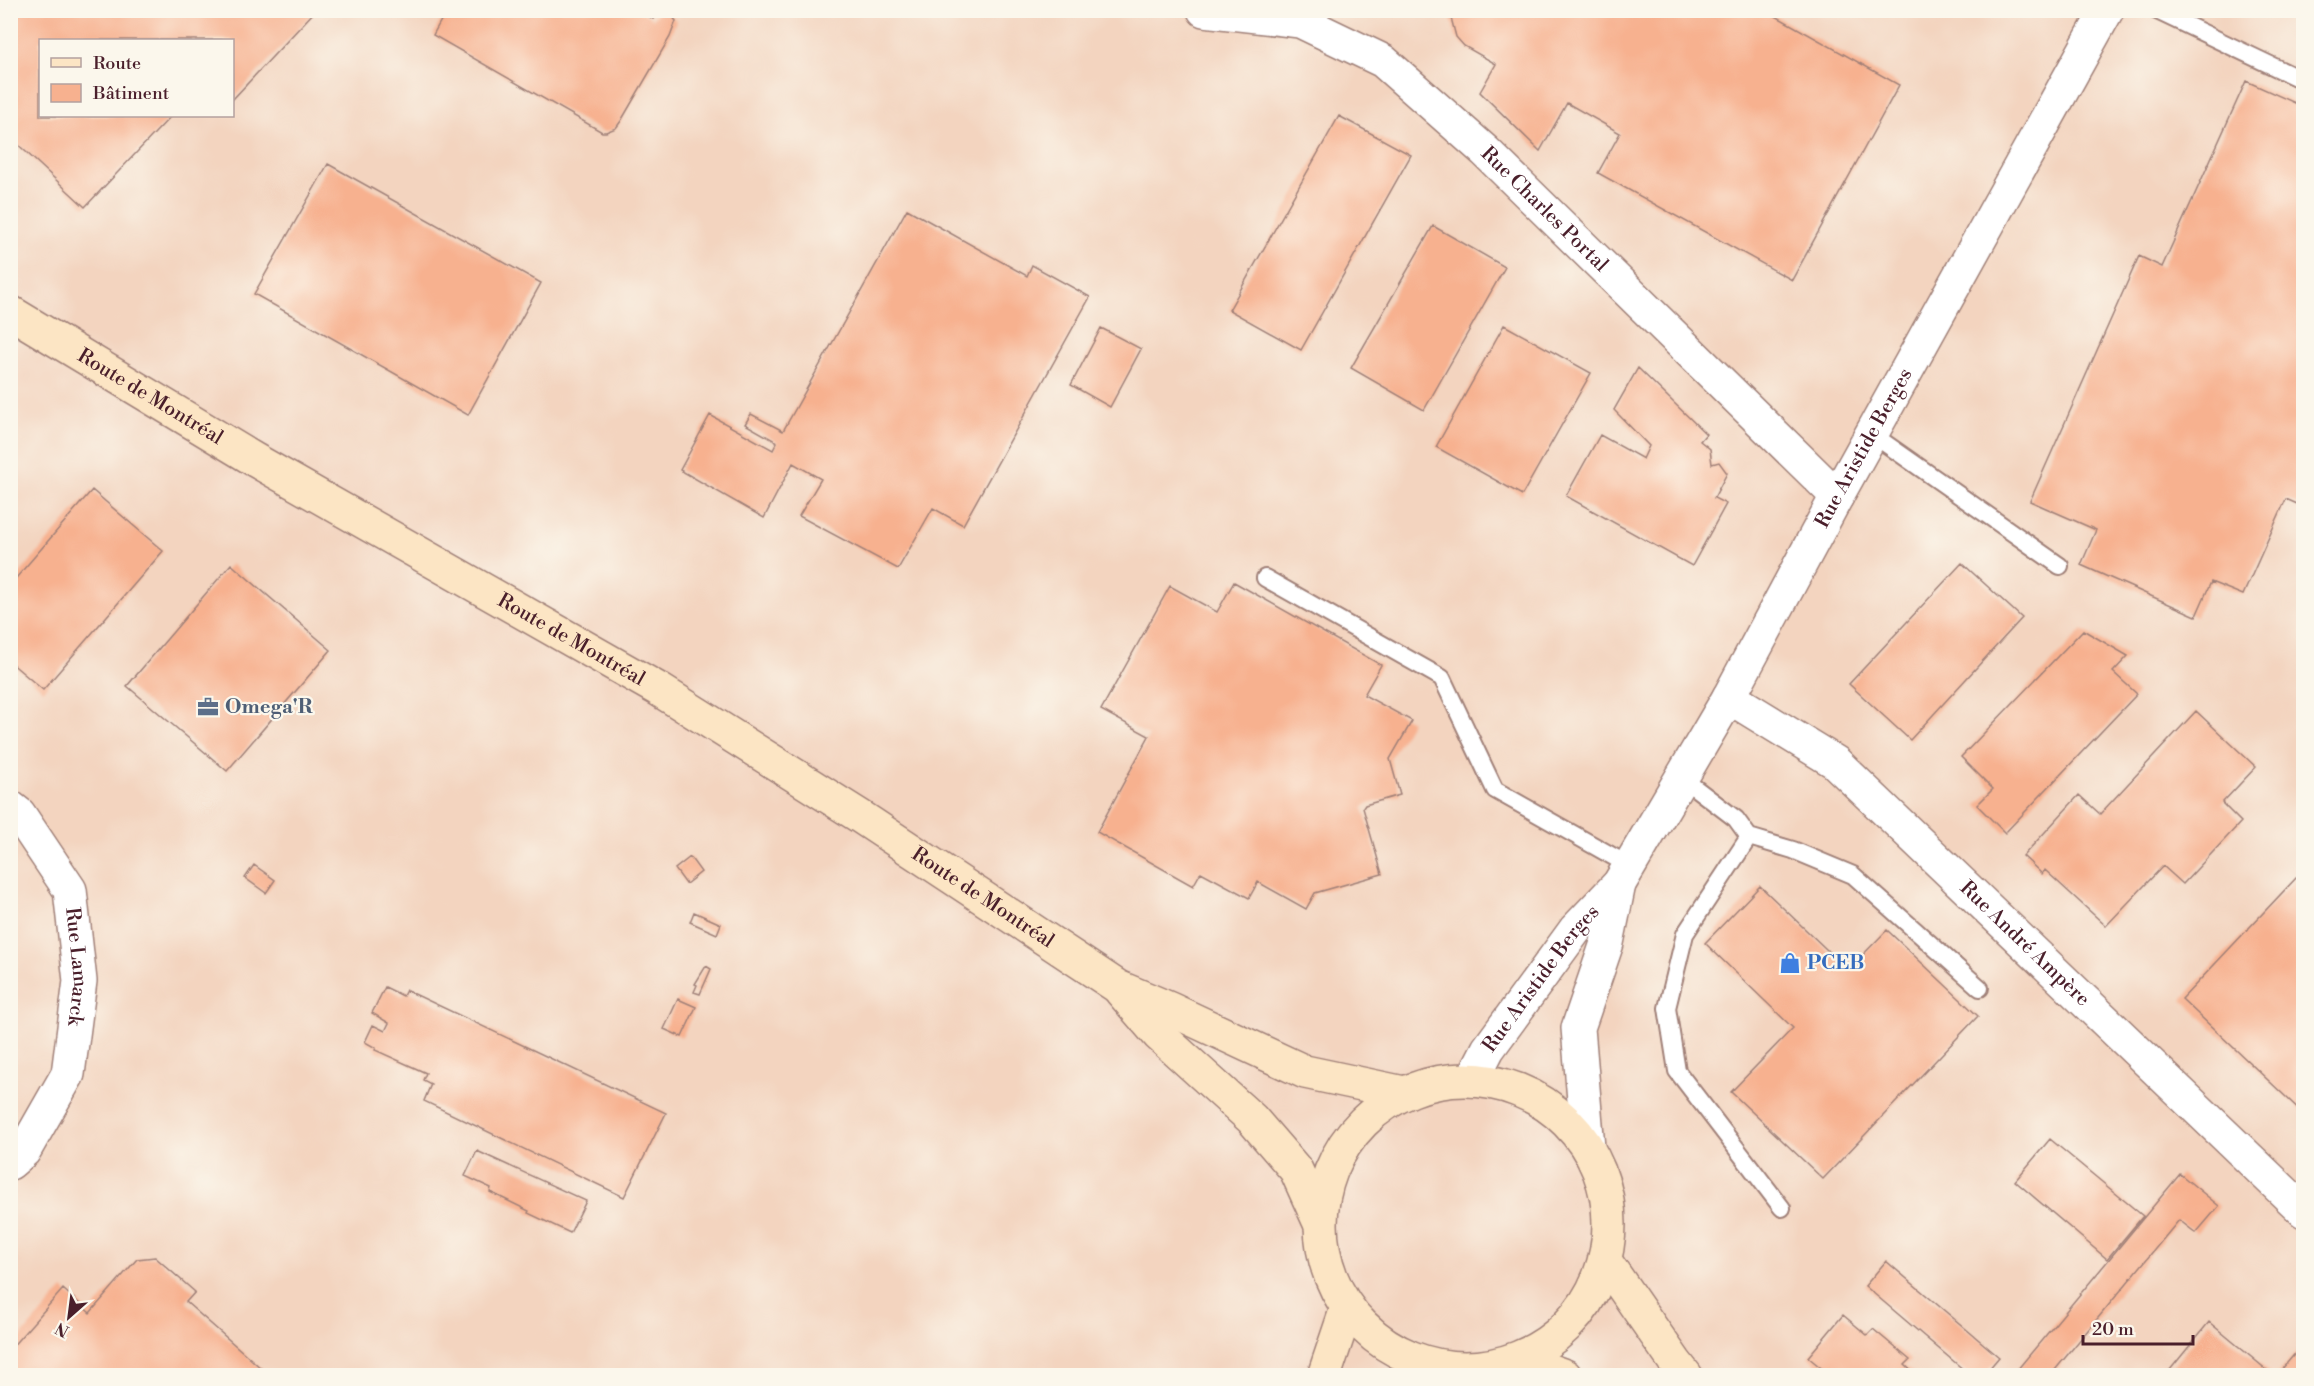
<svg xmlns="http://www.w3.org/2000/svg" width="2314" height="1386" font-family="'Libre Bodoni',serif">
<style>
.built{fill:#f3d4bf;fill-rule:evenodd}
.building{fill:#f7b18f}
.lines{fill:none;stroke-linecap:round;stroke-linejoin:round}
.service-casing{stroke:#a08078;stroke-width:20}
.minor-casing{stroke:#a08078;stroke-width:36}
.secondary-casing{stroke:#a08078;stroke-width:36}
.service{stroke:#fff;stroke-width:16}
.minor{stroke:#fff;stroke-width:33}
.secondary{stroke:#fce5c4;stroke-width:33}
.labels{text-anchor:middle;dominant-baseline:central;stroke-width:4.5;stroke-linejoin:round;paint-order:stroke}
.street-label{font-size:20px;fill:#4a1f2b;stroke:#fbf7ec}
.service-label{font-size:20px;font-weight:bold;fill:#4e5e75;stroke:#fbf7ec;text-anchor:start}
.shop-label{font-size:20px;font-weight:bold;fill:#366cbe;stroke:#fbf7ec;text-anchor:start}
</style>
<rect width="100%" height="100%" fill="#fbf7ec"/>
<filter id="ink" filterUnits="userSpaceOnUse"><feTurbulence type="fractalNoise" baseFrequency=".0167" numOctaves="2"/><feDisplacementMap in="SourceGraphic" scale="12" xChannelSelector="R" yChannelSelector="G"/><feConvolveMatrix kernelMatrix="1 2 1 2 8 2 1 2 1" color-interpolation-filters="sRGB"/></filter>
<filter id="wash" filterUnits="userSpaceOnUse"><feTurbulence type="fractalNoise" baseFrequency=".008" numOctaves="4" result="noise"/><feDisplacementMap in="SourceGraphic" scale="24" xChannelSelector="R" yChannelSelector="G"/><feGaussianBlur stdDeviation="1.35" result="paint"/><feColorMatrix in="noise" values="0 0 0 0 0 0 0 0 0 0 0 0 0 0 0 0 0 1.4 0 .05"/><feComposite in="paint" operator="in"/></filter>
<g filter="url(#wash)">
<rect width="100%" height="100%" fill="#f6e0c6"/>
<path class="built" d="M11 11H2303V1375H11ZM40 40H232V116H40Z"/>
<g id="blocks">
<path class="building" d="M10 10H316L232 100V40H40V116H171L85 207 10 137Z
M440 10H639L653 19 658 12 663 11 669 12 676 21 670 37 621 121 616 128 606 132H602L433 35 445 13Z
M1449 10H1765L1899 85 1792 280 1598 173 1620 133 1567 103 1540 151 1480 92 1496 64 1464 46 1456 37Z
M2246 81 2304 107V507L2286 499 2243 595 2211 582 2196 616 2081 565 2096 530 2030 501 2139 256 2162 267Z
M1339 116 1411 155 1301 350 1229 310Z
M328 164 541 283 468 415 254 294Z
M907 209 1027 276 1032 265 1090 297 963 525 933 508 898 569 799 516 821 479 793 463 764 518 680 470 710 415 773 450 777 442 745 424 751 414 783 431Z
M1433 226 1505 267 1424 410 1351 368Z
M1504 325 1591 373 1522 495 1436 447Z
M1101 328 1141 349 1110 407 1071 385Z
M1638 368 1706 434 1700 441 1710 449 1712 464 1719 462 1727 473 1714 498 1726 504 1692 566 1566 496 1600 435 1643 459 1649 446 1614 410Z
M92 490 163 551 43 690 10 662V585Z
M1962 563 2022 618 1910 740 1849 684Z
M231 564 331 650 227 771 127 686Z
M1234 582 1381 665 1364 695 1412 721 1390 759 1400 795 1365 805 1363 808 1382 874 1315 893 1306 909 1258 882 1249 898 1201 872 1193 886 1097 832 1149 736 1101 710 1170 586 1217 612Z
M2083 630 2128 656 2113 672 2137 694 2005 833 1977 805 1993 789 1961 757Z
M2196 711 2256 767 2222 803 2241 822 2183 884 2163 866 2106 926 2045 870 2042 874 2023 856 2079 795 2100 814Z
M690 857 701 872 686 884 675 869Z
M254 865 275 880 266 893 245 878Z
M2297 877 2304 883V1114L2182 999Z
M1760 886 1848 970 1887 930 1978 1016 1823 1179 1731 1092 1793 1028 1705 943Z
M694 912 721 924 717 934 690 922Z
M706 966 711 969 700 994 694 992 697 985 695 984Z
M385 987 403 996 406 990 666 1113 624 1197 424 1101 431 1084 423 1080 426 1073 375 1050 376 1048 365 1042 373 1025 385 1031 389 1023 372 1013Z
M678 999 696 1007 682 1037 664 1029Z
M2050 1139 2143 1216 2107 1259 2015 1181Z
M477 1151 586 1201 570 1233 528 1213 529 1211 490 1192 491 1188 465 1176Z
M2180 1174 2219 1206 2196 1233 2179 1220 2050 1376H2012Z
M155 1257 195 1292 186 1302 270 1376H10V1349L63 1289 90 1313 137 1259Z
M1886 1261 1999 1357 1983 1376H1971L1865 1286Z
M1843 1315 1867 1335 1873 1329 1910 1360 1905 1365 1917 1376H1831L1808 1357Z
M2209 1322 2274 1376H2165Z
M2304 1343V1376H2276Z"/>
</g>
</g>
<g filter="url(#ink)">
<use href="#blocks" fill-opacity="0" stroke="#a08078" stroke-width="1.5"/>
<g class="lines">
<defs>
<path id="service" d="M2155 10 2304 81
M1872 434 2060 566
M1265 578 1442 678 1495 790 1630 866
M1682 778 1736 819 1749 837 1685 934 1667 1008 1677 1071 1782 1208
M1749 837 1793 850 1853 875 1980 988"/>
<g id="minor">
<path id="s1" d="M1204 10 1300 21 1383 61 1485 151 1837 496"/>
<path id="s2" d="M1729 697 1835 762 2304 1211"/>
<path id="s3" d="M10 807 19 814 70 890 80 981 68 1074 24 1151 10 1163"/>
<path id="s4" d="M1472 1080 1488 1049 1575 930 1619 884 1729 697 1837 496 2107 10"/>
<path d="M1588 1148 1578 1028 1607 943 1619 884"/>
</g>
<g id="secondary">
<path id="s5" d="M10 312 255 460 658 689 861 817 1118 987 1170 1009 1305 1072 1404 1093"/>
<path d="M1121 991 1159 1035 1252 1119 1296 1170 1320 1223"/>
<circle cx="1465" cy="1224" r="144"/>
<path d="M1605 1261 1675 1362 1686 1376"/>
<path d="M1518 1359 1565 1376"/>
<path d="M1324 1376 1347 1308"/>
</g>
</defs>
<use href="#service" class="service-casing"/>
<use href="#minor" class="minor-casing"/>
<use href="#secondary" class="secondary-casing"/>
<use href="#service" class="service"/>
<use href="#minor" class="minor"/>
<use href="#secondary" class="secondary"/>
</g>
</g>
<defs>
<symbol id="office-bare" viewBox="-9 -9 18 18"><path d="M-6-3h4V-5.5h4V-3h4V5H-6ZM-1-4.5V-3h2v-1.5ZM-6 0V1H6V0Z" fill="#5c6f8a" stroke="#fbf7ec" stroke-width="2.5" paint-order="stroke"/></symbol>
<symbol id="shop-bare" viewBox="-9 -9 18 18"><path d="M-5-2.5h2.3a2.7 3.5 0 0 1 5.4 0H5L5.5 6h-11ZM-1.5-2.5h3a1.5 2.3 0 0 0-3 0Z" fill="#3f7fe0" stroke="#fbf7ec" stroke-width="2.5" paint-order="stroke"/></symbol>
</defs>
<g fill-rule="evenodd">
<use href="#office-bare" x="193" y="692" width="30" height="30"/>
<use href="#shop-bare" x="1775" y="948" width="30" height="30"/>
</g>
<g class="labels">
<g class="street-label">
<text stroke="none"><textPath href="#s1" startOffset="408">Rue Charles Portal</textPath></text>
<text stroke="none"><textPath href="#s5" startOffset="164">Route de Montréal</textPath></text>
<text stroke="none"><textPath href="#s4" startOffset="746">Rue Aristide Berges</textPath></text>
<text stroke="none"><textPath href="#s5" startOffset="650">Route de Montréal</textPath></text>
<text stroke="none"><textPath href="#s5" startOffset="1136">Route de Montréal</textPath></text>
<text stroke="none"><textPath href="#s2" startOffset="387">Rue André Ampère</textPath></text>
<text stroke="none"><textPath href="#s3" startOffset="180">Rue Lamarck</textPath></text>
<text stroke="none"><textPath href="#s4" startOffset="123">Rue Aristide Berges</textPath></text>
</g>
<g class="service-label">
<text x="225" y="707">Omega'R</text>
</g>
<g class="shop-label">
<text x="1807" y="963">PCEB</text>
</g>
</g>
<rect width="2314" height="1386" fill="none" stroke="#fbf7ec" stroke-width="36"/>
<rect x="39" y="39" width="195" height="78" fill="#fbf7ec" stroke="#b4a19f" stroke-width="1.5"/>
<rect x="51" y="58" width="30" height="9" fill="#fce5c4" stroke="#b4a19f" stroke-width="1.5"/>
<text x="93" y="69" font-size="18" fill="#4a1f2b">Route</text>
<rect x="51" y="84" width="30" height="18" fill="#f7b18f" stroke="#b4a19f" stroke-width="1.5"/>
<text x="93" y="99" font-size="18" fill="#4a1f2b">Bâtiment</text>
<g transform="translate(69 1317) rotate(208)" stroke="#fbf7ec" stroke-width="4.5" paint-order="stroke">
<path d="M0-4.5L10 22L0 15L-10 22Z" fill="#4a1f2b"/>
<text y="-9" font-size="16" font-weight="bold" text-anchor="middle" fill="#4a1f2b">N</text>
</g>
<path d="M2083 1335v9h110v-9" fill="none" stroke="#4a1f2b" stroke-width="3"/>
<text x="2092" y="1335" font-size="18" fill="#4a1f2b" stroke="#fbf7ec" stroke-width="4.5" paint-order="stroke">20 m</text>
</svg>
